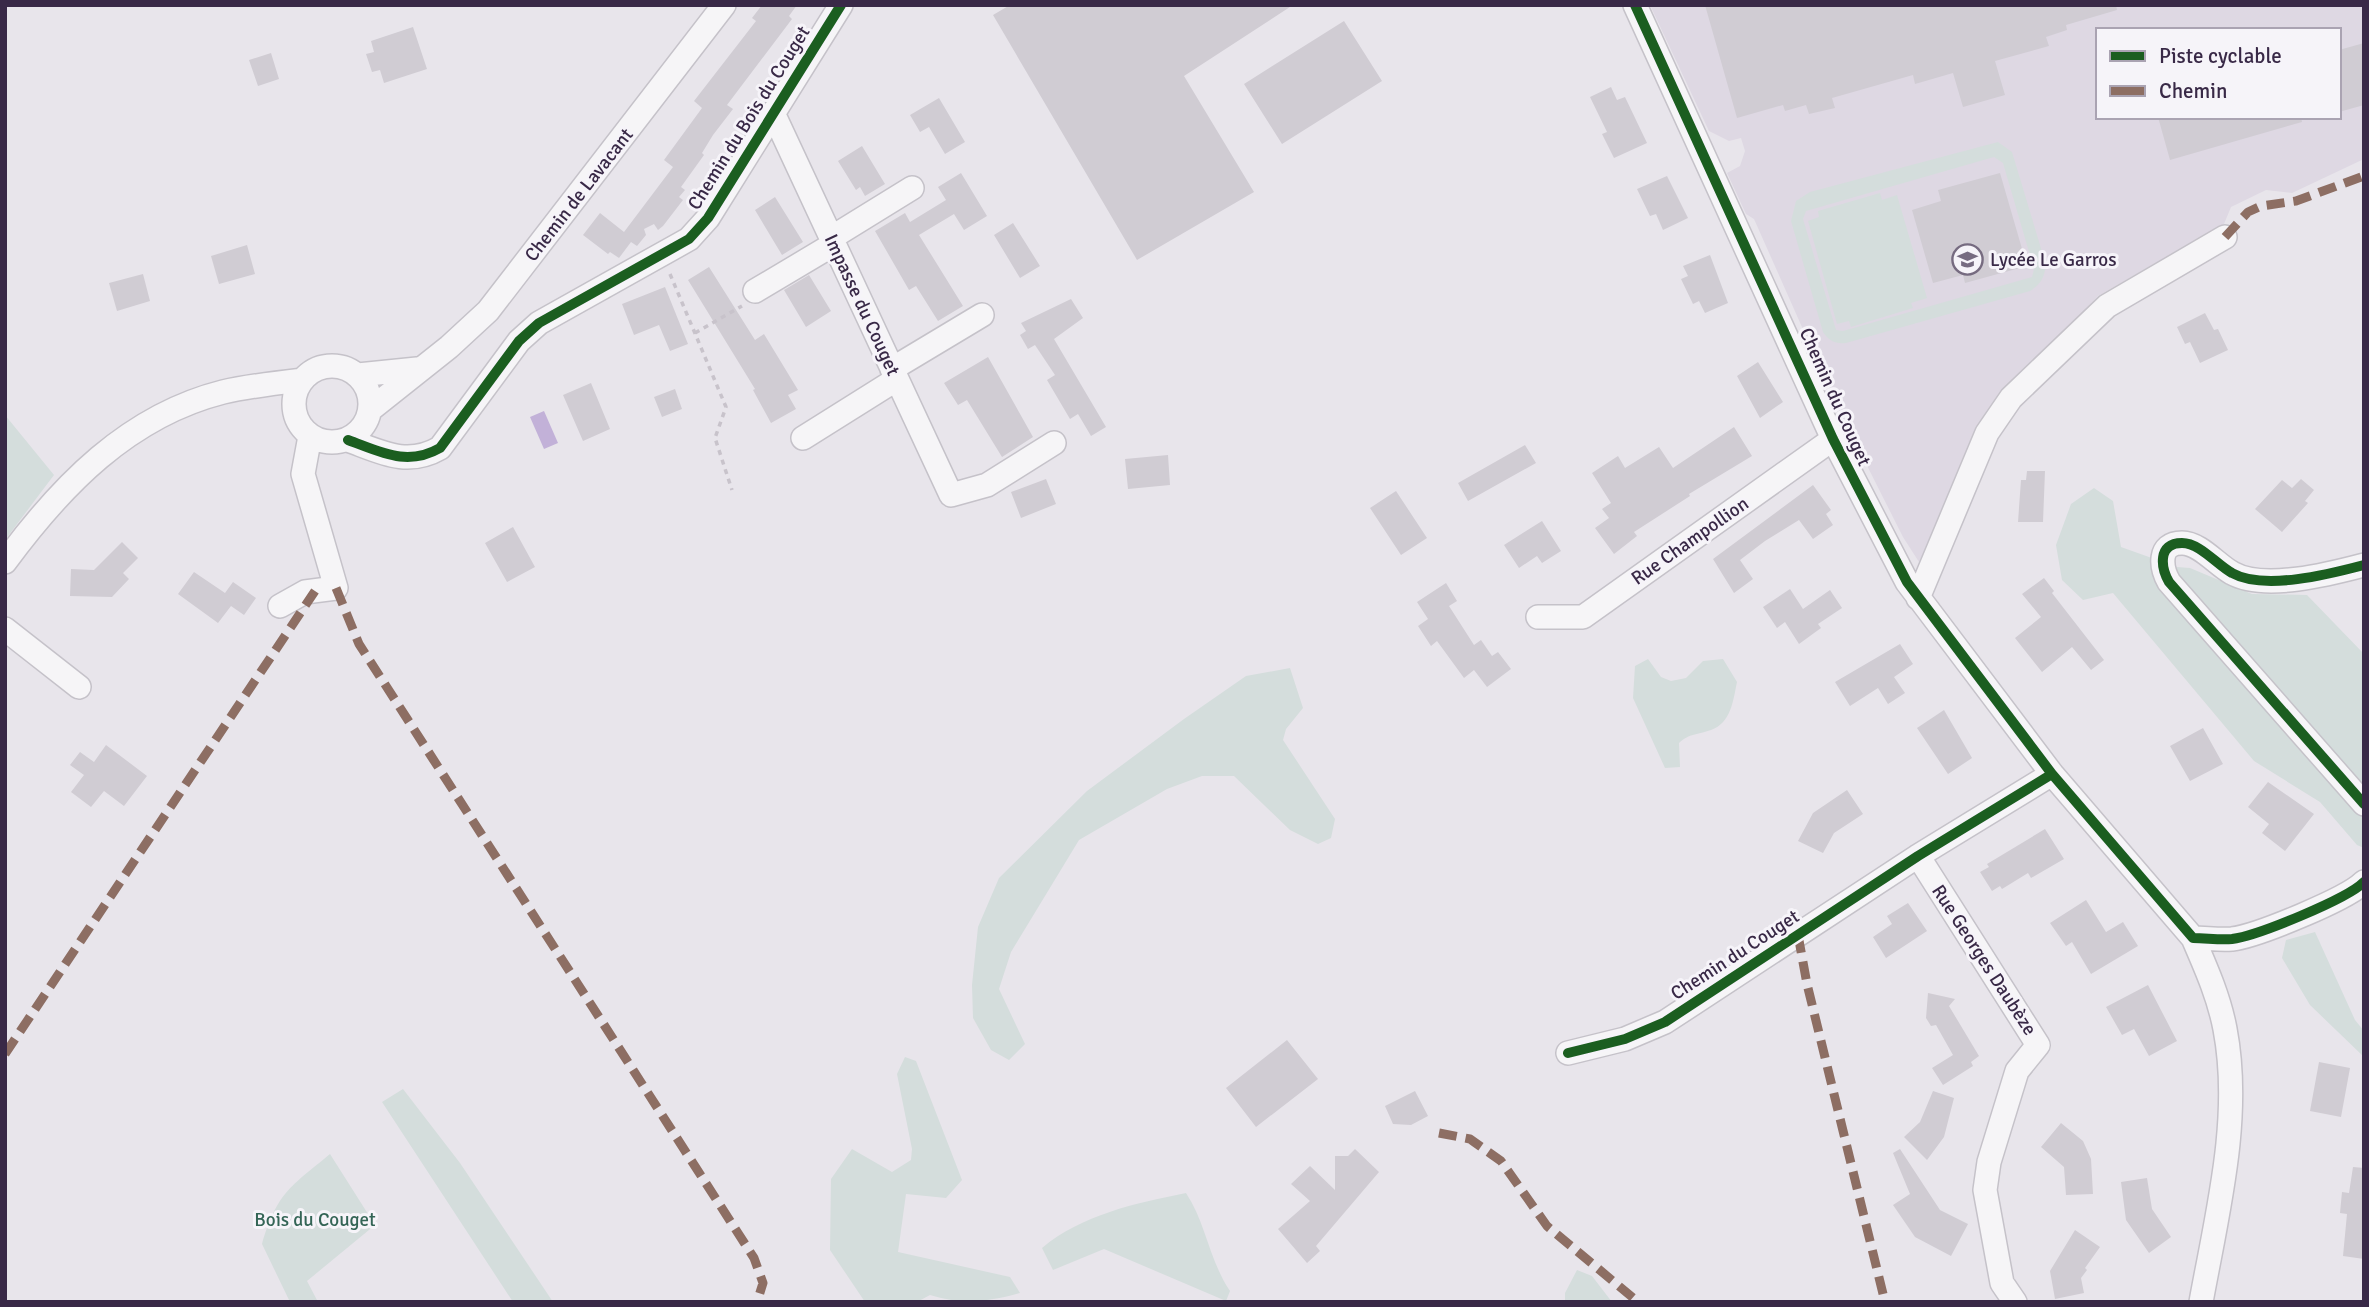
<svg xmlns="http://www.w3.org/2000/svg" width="2369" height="1307" font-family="Signika,sans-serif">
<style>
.built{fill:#ded8e3;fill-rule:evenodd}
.green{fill:#d4dddc;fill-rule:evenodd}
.water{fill:#c2b1d8}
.building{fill:#d0ccd3}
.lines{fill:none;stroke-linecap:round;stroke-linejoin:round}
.minor-casing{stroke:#c5c2c9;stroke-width:26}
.path{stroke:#c8c3cb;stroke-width:3.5;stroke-dasharray:5 5;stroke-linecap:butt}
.minor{stroke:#f6f5f7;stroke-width:23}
.quiet{stroke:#8d6e63;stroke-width:9;stroke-dasharray:18 9;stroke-linecap:butt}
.cycleway-casing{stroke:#f6f4f9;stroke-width:15}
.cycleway{stroke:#1b5e20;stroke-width:10}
.labels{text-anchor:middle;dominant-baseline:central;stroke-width:6;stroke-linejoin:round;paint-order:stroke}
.street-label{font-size:19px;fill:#392947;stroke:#f6f4f9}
.poi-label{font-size:19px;fill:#392947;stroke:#f6f4f9;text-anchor:start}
.park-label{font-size:19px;fill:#346556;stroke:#f6f4f9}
</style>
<rect width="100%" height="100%" fill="#e8e5eb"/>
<path class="built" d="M1650 5H2364V159L2292 193 2266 190 2231 207 2224 224 2098 296 2007 391 1983 426 1919 562 1903 537 1837 406 1754 219 1746 214 1727 173 1740 166 1745 151 1741 138 1729 141 1709 131ZM2098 30H2339V117H2098Z"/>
<path class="green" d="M1998 142 2012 152 2046 265C2044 278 2041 284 2030 291L1846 343C1835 344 1829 341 1823 332L1791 221 1796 201 1810 192ZM1994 157 2003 163 2034 269 2032 277 1843 331 1836 330 1803 219 1806 211Z
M1880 193 1882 200 1897 195 1927 298 1911 303 1913 308 1851 327 1849 321 1837 324 1808 221 1819 217 1818 211Z
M5 415 54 475 5 540Z
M2094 488 2113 501 2121 547 2177 567 2190 568 2252 594 2307 595 2364 654V848L2357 845 2320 802 2254 761 2113 593 2083 600 2062 580 2056 545 2071 504Z
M1648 659 1661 677 1671 681 1686 678 1703 661 1723 659 1737 682C1733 701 1731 723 1711 730 1697 735 1690 733 1679 743L1680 767 1665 768 1633 698 1635 666Z
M1290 668 1303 708 1286 729 1283 740 1335 819 1331 838 1318 844 1290 830 1234 776H1202L1167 789 1079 840 1011 952 999 989 1025 1044 1009 1060 991 1050 973 1018 972 985 978 927 999 878 1087 791 1184 719 1246 676Z
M2315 932 2355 1020 2364 1031V1057L2310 1005 2282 958 2286 940Z
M905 1057 916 1061 962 1180 946 1198 906 1194 898 1252 1010 1277 1020 1293C989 1302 961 1305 930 1295L917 1302H865L830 1250 831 1179 852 1149 892 1172 911 1160 912 1149 897 1074Z
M403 1089 460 1163 553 1302H513L382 1102Z
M330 1154 375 1225 307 1281 318 1302H290L262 1244C277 1193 290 1187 330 1154Z
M1186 1193C1206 1223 1209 1260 1230 1291L1226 1301 1104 1249 1053 1270 1042 1248C1081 1215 1136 1203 1186 1193Z
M1577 1270 1592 1276 1612 1302H1565V1293Z"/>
<path class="water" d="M544 411 558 443 544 449 530 417Z"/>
<path class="building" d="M762 5H797L789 16 792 19 727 105 733 109 713 135 702 153 704 155 681 187 685 190 679 197 683 200 663 226 658 230 654 224 644 229 646 235 637 246 631 242 619 258 610 252 608 254 583 235 600 213 624 232 673 167 664 160 702 108 694 101 756 21 752 18Z
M1010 5H1293L1184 76 1254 192 1137 260 993 15Z
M1705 5H2116L2117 10 2066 25 2067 30 2046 37 2049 46 1995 61 2005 95 1963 107 1953 73 1915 84 1913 75 1832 98 1835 108 1809 114 1806 105 1785 111 1783 105 1737 118Z
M1344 21 1382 81 1282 144 1244 84Z
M413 27 427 69 384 83 380 70 372 72 366 54 374 52 371 41Z
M2364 43V105L2339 112V50Z
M271 53 279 79 258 86 249 60Z
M1611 87 1617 100 1625 97 1647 143 1614 158 1602 134 1607 132 1590 97Z
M939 98 965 142 945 154 929 127 920 132 910 115Z
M2158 117H2301L2302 122 2170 160Z
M862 146 885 184 865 196 860 187 856 190 838 161Z
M961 173 987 216 964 230 954 214 919 235 963 306 938 321 916 286 909 290 875 231 905 213 910 222 946 200 938 187Z
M2000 173 2027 266 1965 283 1963 275 1933 283 1912 210 1941 201 1938 190Z
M1667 176 1688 218 1663 230 1656 214 1650 216 1637 189Z
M775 197 803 242 782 255 755 210Z
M1013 223 1040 266 1020 278 994 235Z
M247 245 255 274 219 284 211 256Z
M1710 255 1728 303 1705 313 1699 301 1693 304 1681 279 1688 276 1683 266Z
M709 267 755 340 764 334 798 390 788 395 796 409 771 423 753 390 755 389 688 280Z
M143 274 150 301 117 311 109 283Z
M809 275 831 311 806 327 784 290Z
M665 287 688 344 670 351 659 325 634 335 622 304Z
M1071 299 1083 318 1054 339 1106 427 1091 436 1078 414 1070 419 1047 380 1055 375 1035 345 1028 349 1020 335 1026 331 1021 323Z
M2205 313 2214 330 2218 329 2228 350 2200 363 2190 342 2185 344 2177 327Z
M988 357 1033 437 1002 457 967 400 958 405 944 383Z
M1758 362 1783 402 1760 418 1737 376Z
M591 383 610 429 583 441 563 395Z
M675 389 682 409 662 417 654 397Z
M1734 427 1752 456 1689 494 1690 496 1634 532 1637 536 1614 554 1595 528 1609 518 1602 509 1611 503 1592 473 1618 456 1625 468 1659 447 1673 468Z
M1525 445 1536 463 1468 501 1458 483Z
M1168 455 1170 485 1128 489 1125 459Z
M2027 471H2045L2043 522H2018L2021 480H2026Z
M1046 479 1056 504 1021 518 1011 492Z
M2301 479 2314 490 2305 501 2308 503 2282 532 2255 509 2282 480 2292 488Z
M1813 485 1831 510 1826 514 1833 525 1813 539 1799 520 1765 541 1740 560 1753 579 1734 593 1713 559Z
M1396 491 1427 538 1401 555 1370 508Z
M1542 521 1561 551 1542 563 1537 556 1519 568 1504 545Z
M513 527 535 567 507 582 485 543Z
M122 542 138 558 123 573 129 579 112 597 70 596 71 569 94 570Z
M194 572 225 593 233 582 256 598 244 615 231 606 218 623 178 594Z
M2044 578 2054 591 2052 593 2104 660 2091 670 2072 647 2042 672 2015 638 2041 617 2022 594Z
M1446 583 1457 601 1449 606 1474 645 1481 640 1492 656 1498 652 1511 669 1487 687 1474 670 1464 678 1437 641 1431 646 1418 626 1428 619 1417 602Z
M1790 589 1803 609 1830 590 1842 608 1818 624 1821 628 1799 644 1785 622 1777 628 1763 607Z
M1900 644 1913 664 1894 677 1905 693 1888 704 1878 688 1850 706 1835 682Z
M1944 710 1972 758 1948 774 1917 728Z
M2203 728 2223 764 2190 781 2170 746Z
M106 745 147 776 124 806 104 791 91 807 71 792 84 775 70 765 80 752 94 762Z
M2268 782 2314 814 2285 851 2262 833 2269 824 2248 807Z
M1847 790 1863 814 1834 833 1823 853 1798 841 1813 813Z
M2045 829 2064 859 2031 878 2028 873 2002 889 2000 886 1992 891 1980 872 1989 867 1987 864Z
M2086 900 2106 932 2123 922 2138 946 2091 974 2072 942 2066 946 2050 923Z
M1908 903 1927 931 1886 958 1873 937 1892 924 1887 916Z
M2148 985 2177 1041 2149 1056 2134 1029 2122 1035 2106 1007Z
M1928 993 1955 999 1949 1006 1979 1056 1971 1062 1973 1066 1943 1085 1932 1068 1953 1055 1936 1025 1931 1026 1926 1018Z
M1287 1040 1318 1079 1256 1127 1226 1088Z
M2319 1062 2350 1068 2341 1117 2310 1111Z
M1415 1091 1428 1116 1411 1125 1393 1124 1385 1106Z
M1933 1091 1954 1098 1944 1137 1927 1160 1904 1137 1920 1122Z
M2061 1123 2083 1141 2091 1159 2093 1194 2066 1195 2064 1167 2041 1147Z
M1355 1149 1379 1172 1316 1246 1320 1251 1307 1263 1278 1229 1310 1201 1291 1184 1310 1166 1335 1190V1156H1348Z
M1900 1149 1940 1210 1968 1224 1951 1256 1915 1237 1893 1205 1910 1194 1893 1153Z
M2353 1167 2364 1168V1259L2343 1256 2347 1214 2340 1213 2342 1192 2349 1193Z
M2147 1178 2152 1209 2171 1237 2149 1253 2126 1220 2121 1182Z
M2075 1230 2100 1247 2085 1268 2087 1270 2081 1278 2084 1293 2055 1299 2050 1271Z"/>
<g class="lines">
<defs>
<path id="minor" d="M1635 5 1833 439 1907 582 2052 774 2193 938C2206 938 2219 940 2232 939 2257 936 2347 899 2364 882
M774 115 951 495 987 485 1054 443
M831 238 912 188
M755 291 834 244
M294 404a38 38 0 1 1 76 0a38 38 0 1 1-76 0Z
M892 369 982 315
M358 375 417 369
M371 409 449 347 488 311 724 5
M803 438 897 379
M348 440C381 452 407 467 440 448L519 341 539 323 689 239 708 218 841 5
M5 562C61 486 128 416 223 392 249 386 276 383 302 380
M2364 565C2330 574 2264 591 2232 573 2217 565 2200 543 2182 543 2157 543 2161 568 2169 582L2364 804
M1918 598 1987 433 2011 398 2107 306 2225 237
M280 606 305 592 336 588 303 474 310 436
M1538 617H1583L1833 439
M5 629 79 687
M1918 856 2038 1045 2017 1071 1989 1162 1985 1190 2002 1283 2015 1302
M2193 938C2206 968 2219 997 2225 1029 2242 1118 2217 1214 2201 1302
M1568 1053 1625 1039 1665 1022 1918 856 2052 774"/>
</defs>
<use href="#minor" class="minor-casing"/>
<path class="path" d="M670 274 726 407 715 438 732 490
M695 333 742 306"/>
<use href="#minor" class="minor"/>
<path class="quiet" d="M2225 237 2248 212 2261 206 2296 201 2364 176
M336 588 359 644 754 1258 763 1283 757 1302
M1798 935 1807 984 1885 1302
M5 1054 315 591
M1439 1133 1470 1139 1501 1161 1547 1226 1638 1302"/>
<defs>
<path id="cycleway" d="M1635 5 1833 439 1907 582 2052 774 2193 938C2206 938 2219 940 2232 939 2257 936 2347 899 2364 882
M348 440C381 452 407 467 440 448L519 341 539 323 689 239 708 218 841 5
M2364 565C2330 574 2264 591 2232 573 2217 565 2200 543 2182 543 2157 543 2161 568 2169 582L2364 804
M1568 1053 1625 1039 1665 1022 1918 856 2052 774"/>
</defs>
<use href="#cycleway" class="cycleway-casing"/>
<use href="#cycleway" class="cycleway"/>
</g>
<defs>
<symbol id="school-ring" viewBox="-11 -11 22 22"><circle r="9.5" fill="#f6f4f9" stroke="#766b80" stroke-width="1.5"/><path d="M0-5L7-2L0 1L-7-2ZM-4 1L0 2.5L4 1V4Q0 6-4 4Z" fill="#766b80"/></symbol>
</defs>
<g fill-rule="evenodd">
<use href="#school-ring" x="1950" y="242" width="35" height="35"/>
</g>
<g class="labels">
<g class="street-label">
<text transform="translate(749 118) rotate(-58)">Chemin du Bois du Couget</text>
<text transform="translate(579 195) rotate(-52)">Chemin de Lavacant</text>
<text transform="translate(862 305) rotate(65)">Impasse du Couget</text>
<text transform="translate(1835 397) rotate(66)">Chemin du Couget</text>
<text transform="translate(1690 541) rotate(-35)">Rue Champollion</text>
<text transform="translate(1735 955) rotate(-33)">Chemin du Couget</text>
<text transform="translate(1984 960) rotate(57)">Rue Georges Daubèze</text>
</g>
<g class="poi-label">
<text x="1990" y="260">Lycée Le Garros</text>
</g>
<g class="park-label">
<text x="315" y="1220">Bois du Couget</text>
</g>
</g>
<rect width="2369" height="1307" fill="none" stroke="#392947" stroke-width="14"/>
<rect x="2096" y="28" width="245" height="91" fill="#f6f4f9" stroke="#aaa3b2" stroke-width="2"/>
<rect x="2110" y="51" width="35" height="10" fill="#1b5e20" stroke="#aaa3b2" stroke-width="2"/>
<text x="2159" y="63" font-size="21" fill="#392947">Piste cyclable</text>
<rect x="2110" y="86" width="35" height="10" fill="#8d6e63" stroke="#aaa3b2" stroke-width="2"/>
<text x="2159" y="98" font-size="21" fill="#392947">Chemin</text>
</svg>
